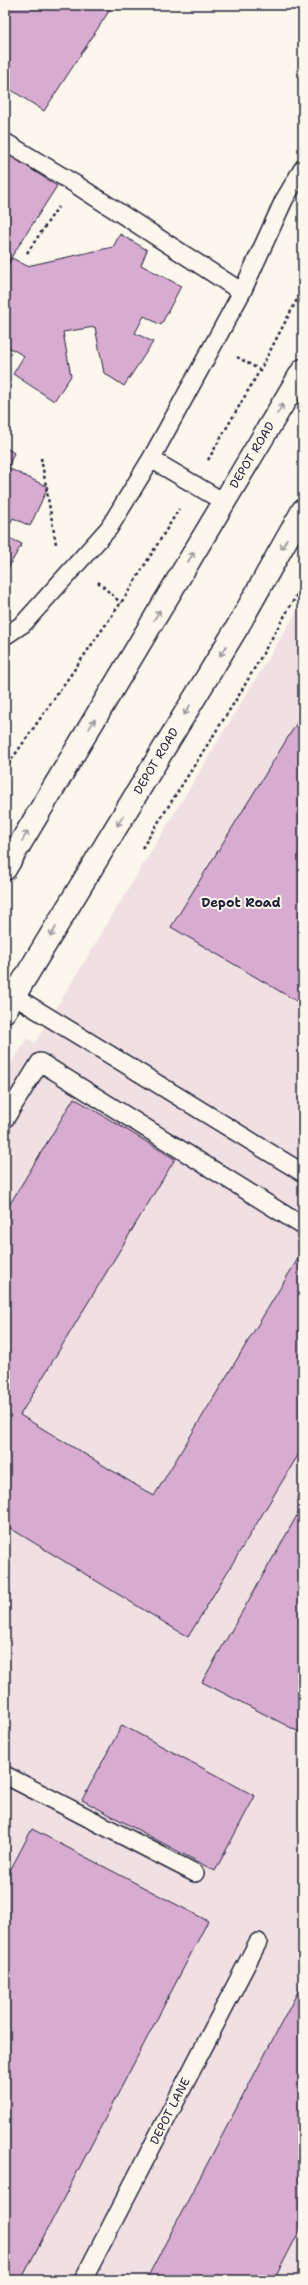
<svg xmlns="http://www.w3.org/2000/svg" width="308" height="2285" font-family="'Shantell Sans',sans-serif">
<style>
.built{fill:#f0e0e4}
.building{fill:#d8acd0;stroke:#22223b}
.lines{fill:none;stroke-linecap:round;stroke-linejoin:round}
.service-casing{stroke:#22223b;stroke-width:20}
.minor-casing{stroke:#22223b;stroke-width:25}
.path{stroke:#22223b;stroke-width:2.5;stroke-dasharray:3 3;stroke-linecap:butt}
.service{stroke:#fbf7ec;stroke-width:17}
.minor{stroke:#fbf7ec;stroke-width:22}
.oneway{stroke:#99979c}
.labels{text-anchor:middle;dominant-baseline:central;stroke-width:4;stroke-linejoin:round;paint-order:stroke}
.street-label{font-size:12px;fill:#22223b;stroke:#fbf7ec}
.neighbourhood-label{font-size:13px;font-weight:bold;fill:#22223b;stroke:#fbf7ec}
</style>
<rect width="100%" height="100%" fill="#fbf7ec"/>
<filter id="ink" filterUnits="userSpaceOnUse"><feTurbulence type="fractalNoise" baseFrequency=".025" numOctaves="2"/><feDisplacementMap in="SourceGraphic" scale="8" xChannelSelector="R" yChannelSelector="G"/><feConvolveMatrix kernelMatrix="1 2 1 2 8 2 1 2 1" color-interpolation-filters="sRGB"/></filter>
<g filter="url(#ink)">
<path class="built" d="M303 601V2280H5V1074L27 1038 35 1043Z"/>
<path class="building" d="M5 5H113L44 111 5 86Z
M5 152 57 186 5 267Z
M120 234 147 250 141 265 181 286 161 325 144 316 135 333 153 342 124 386 104 373 95 327 63 332 71 376 54 401 13 374 24 356 5 345V271L12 258 27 266 113 247Z
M5 447 14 453 8 468 48 487 30 526 13 518 5 534Z
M5 536 22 544 5 573Z
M303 713V1005L171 927Z
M74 1098 175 1159 20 1415 154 1496 299 1257 303 1259V1447L188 1637 5 1525V1212Z
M303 1505V1734L202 1682Z
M122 1725 255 1796 215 1871 82 1800Z
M32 1829 208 1921 21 2280H5V1880Z
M303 1982V2224L274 2280H146Z"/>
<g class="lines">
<defs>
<path id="service" d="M5 142 75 184 242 292
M151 459 224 502
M5 636 23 624 109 528 151 459 242 292 284 200 303 168
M14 996 303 1173
M5 1119 40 1062 303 1226
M5 1775 195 1873
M83 2280 258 1942"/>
<path id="minor" d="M5 869 303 370
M5 1011 238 626 303 510"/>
</defs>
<use href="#service" class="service-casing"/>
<use href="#minor" class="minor-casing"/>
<path class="path" d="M27 253 58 207
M237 357 260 370
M41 458 56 544
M208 460 260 370 303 288
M98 582 121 603
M5 671 9 663
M5 769 127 594 179 509
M142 848 239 695 303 584"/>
<use href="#service" class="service"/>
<use href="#minor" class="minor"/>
</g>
<defs><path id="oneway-shaft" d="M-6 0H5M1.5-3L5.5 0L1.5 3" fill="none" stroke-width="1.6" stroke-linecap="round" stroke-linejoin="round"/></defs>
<g class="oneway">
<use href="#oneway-shaft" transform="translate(280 409) rotate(-59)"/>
<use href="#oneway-shaft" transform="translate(284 544) rotate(119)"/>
<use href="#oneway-shaft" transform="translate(191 557) rotate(-59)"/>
<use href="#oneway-shaft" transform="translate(157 615) rotate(-59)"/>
<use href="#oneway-shaft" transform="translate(223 651) rotate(122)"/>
<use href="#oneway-shaft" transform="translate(187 710) rotate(121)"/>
<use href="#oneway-shaft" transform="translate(92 724) rotate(-59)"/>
<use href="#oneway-shaft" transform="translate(120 821) rotate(121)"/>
<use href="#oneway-shaft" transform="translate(25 836) rotate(-59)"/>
<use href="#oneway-shaft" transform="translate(53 932) rotate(121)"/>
</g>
</g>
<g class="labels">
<g class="street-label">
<text transform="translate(252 455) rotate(-59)">DEPOT ROAD</text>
<text transform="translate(156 761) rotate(-59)">DEPOT ROAD</text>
<text transform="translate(170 2111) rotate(-63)">DEPOT LANE</text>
</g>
<g class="neighbourhood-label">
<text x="241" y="902">Depot Road</text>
</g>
</g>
<rect width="308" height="2285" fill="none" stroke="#fbf7ec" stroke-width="20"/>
<rect x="10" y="10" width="288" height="2265" fill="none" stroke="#22223b" stroke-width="1.5" filter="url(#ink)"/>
</svg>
